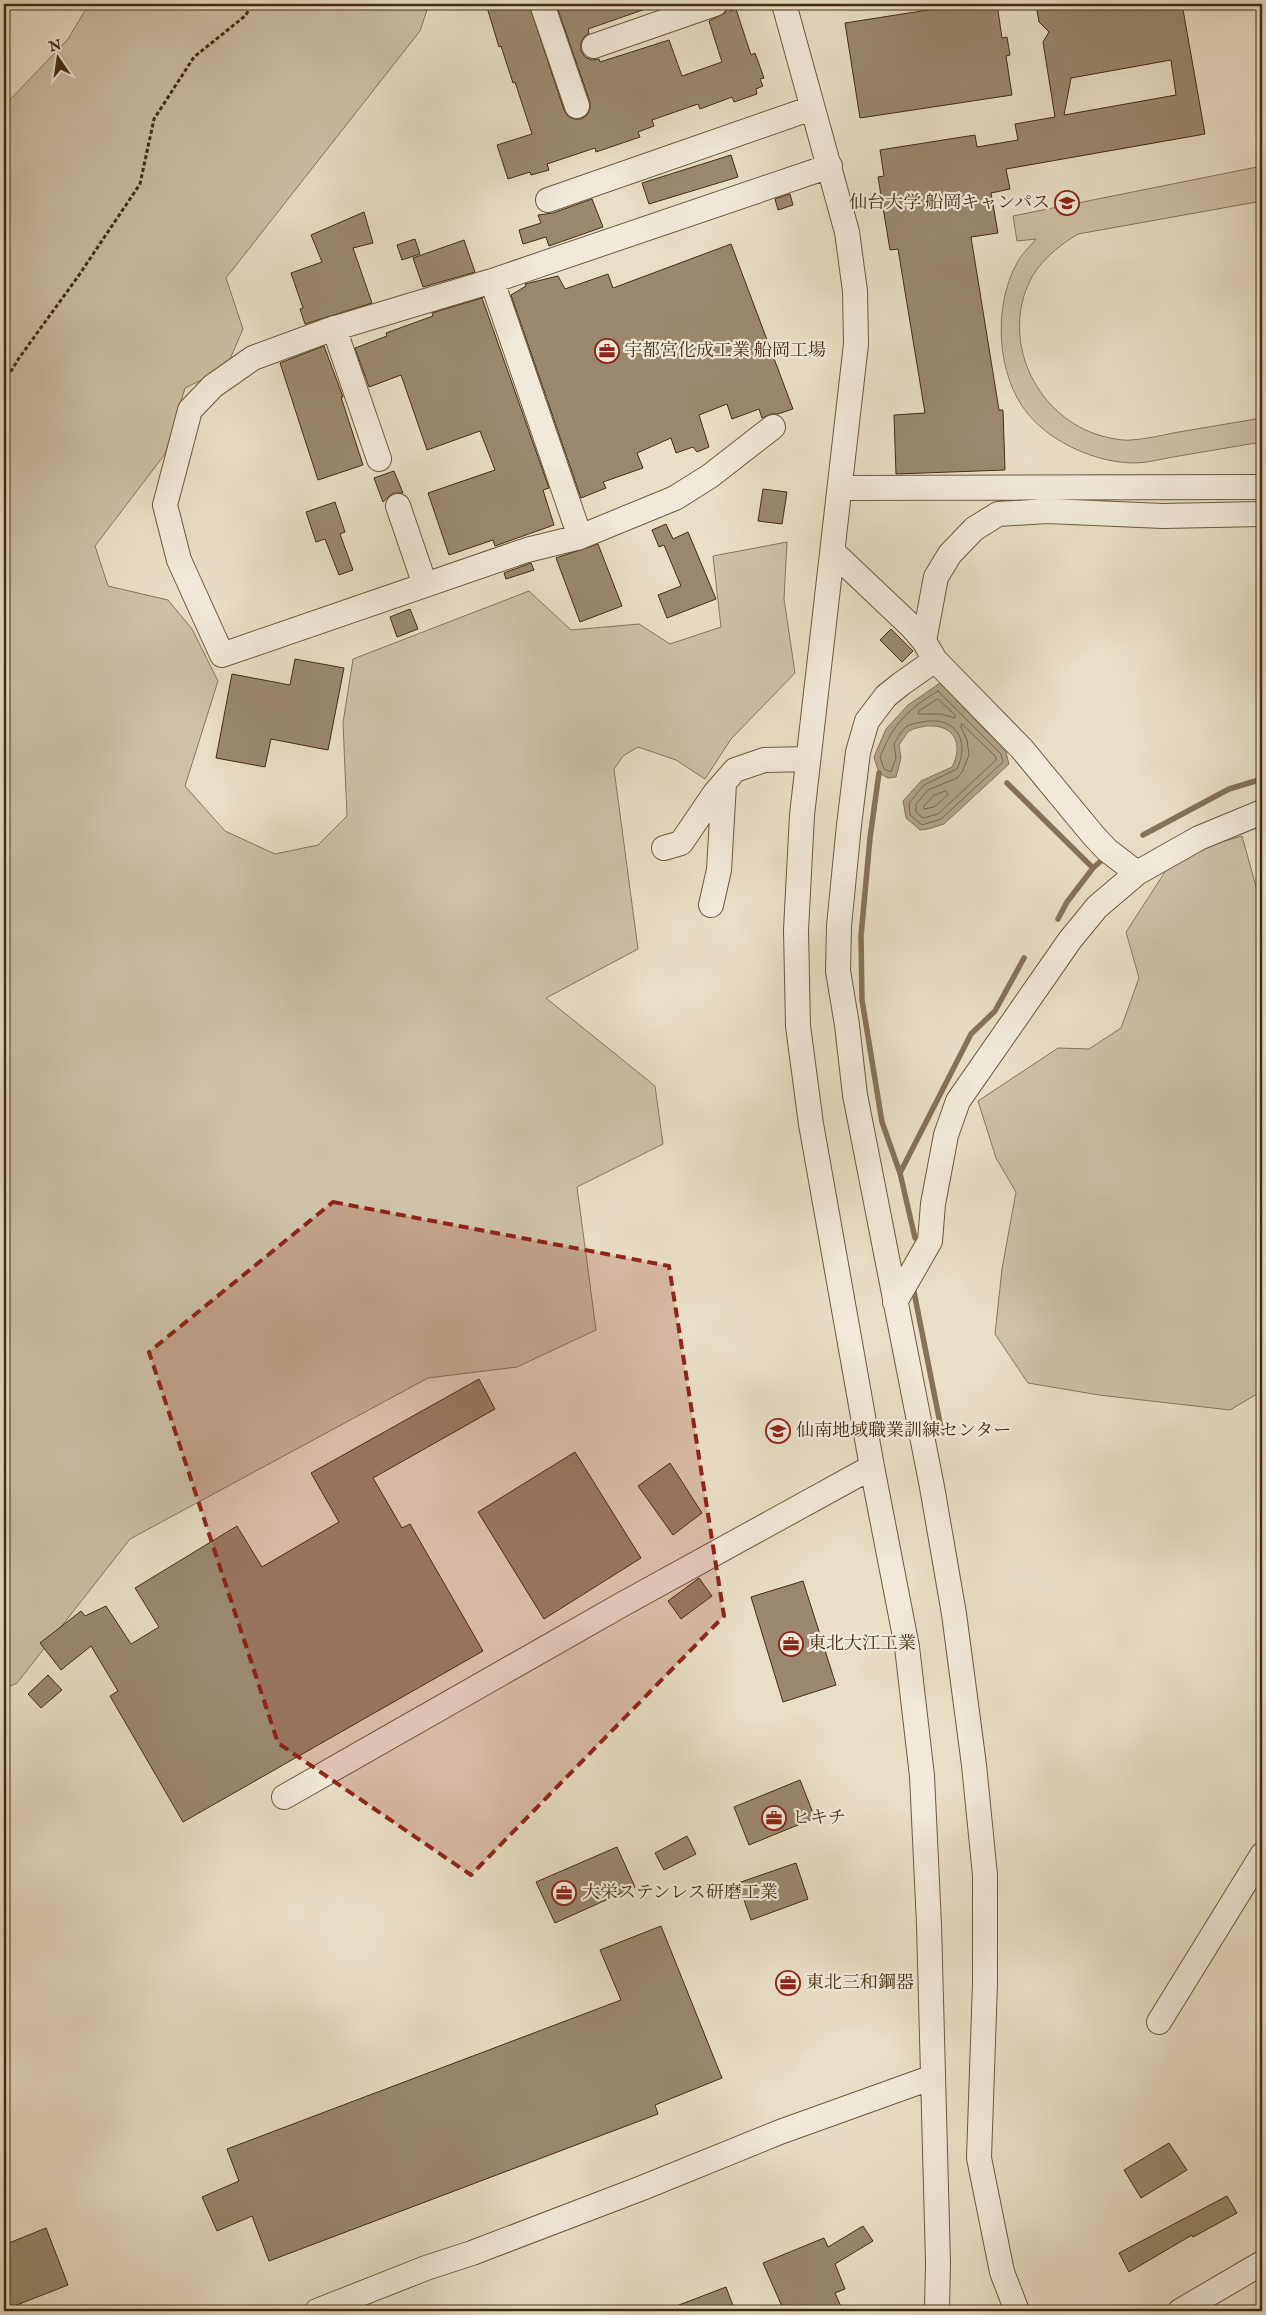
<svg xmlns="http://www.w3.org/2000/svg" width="1266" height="2315" font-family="'IM FELL English','Noto Serif JP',serif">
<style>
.green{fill:#cdc1a7;stroke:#88765c}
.water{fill:#b1a288;stroke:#857358}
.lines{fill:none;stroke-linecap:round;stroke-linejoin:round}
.shore{stroke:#7a674c;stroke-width:1}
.stream{stroke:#857358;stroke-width:5.5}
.building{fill:#9a896f;stroke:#442c11;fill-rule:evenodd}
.minor-casing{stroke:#6d593e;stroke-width:26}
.path{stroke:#442c11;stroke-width:3;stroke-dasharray:4 2.5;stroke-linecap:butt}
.minor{stroke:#f1eada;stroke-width:24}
.marked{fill:#8f2418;fill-opacity:0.2;stroke:#8f2418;stroke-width:4;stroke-dasharray:10 6;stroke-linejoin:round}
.labels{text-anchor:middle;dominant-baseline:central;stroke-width:4.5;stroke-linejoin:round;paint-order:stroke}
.poi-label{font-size:18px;fill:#442c11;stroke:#f1eada;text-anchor:start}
</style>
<rect width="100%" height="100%" fill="#e9dfc6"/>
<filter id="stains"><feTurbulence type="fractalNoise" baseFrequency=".004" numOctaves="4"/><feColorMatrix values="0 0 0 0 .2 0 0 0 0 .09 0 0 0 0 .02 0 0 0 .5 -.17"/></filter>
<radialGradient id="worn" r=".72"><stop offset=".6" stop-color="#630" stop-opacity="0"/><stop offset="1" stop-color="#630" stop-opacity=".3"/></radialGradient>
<path class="green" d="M89 4H429L420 31 226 278 243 329 226 368 185 388 165 454 95 546 108 586 168 600 192 629 218 681 185 786 225 831 275 854 318 845 347 816 343 723 353 659 529 591 571 630 639 624 670 644 721 627 713 556 787 542 784 599 795 673 731 739 705 779 676 760 638 747 623 756 614 769 638 949 546 998 655 1086 663 1144 577 1187 596 1330 517 1367 428 1378 130 1539 17 1683 4 1689V106L68 39Z
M1262 166V201L1078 234C1058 246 1037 263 1028 285 1002 345 1038 418 1102 436 1110 438 1123 441 1131 440 1145 439 1159 436 1173 433 1202 428 1232 423 1262 418V442C1232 447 1202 452 1173 457 1161 459 1147 463 1135 463 1097 463 1052 443 1028 414 996 375 993 306 1017 263 1021 254 1030 247 1036 239L1017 241 1013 216Z
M1242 836 1262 908V1391L1230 1410 1099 1395 1028 1383 995 1334 1002 1269 1016 1192 996 1158 978 1101 1058 1048 1089 1049 1121 1028 1139 978 1126 932 1176 855Z"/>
<path class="water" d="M940 683 1006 752 1009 764 944 824 928 829 920 830 906 818 903 801 921 781 952 767C964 744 954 724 927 726 921 727 913 728 908 732 905 735 902 741 899 745L901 758 896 777 888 778 879 773 874 757 886 729 908 705Z"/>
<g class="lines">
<path class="shore" d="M938 691 1001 754 1003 762 941 819 922 825 910 815 909 803 924 785 957 769C969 744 959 719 929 721 921 722 912 723 906 727 901 731 897 739 894 744L896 758 891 772 884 769 880 757C893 724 908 709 938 691Z
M938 699 955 715V718L941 714H918L919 711Z
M962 724 996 757V760L938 814 923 818 916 812V804L928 790 957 778 962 772 969 755 967 740 961 727Z
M946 791 948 795 934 807 924 809V806L933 796Z"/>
<path class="stream" d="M879 773 870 838 861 936 862 1000 882 1122 900 1173 915 1238
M1007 783 1093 868 1067 902 1058 919
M1143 835 1229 789 1262 779
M1093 868 1102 860
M900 1173 971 1034 995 1011 1024 958
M913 1287 942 1433"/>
</g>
<path class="building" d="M486 4H529L564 110 568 116 574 119H581L587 115 590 109V102L556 4H653L654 6 588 29 589 33 584 37 581 43V51L585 57 592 60 599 59 600 62 669 40 682 76 722 62 709 21 725 13 728 5 730 11 736 9 751 55 755 53 764 78 760 79 763 86 756 89 757 94 734 102 732 97 700 109 698 104 652 120 654 126 638 132 640 137 596 152 595 148 547 164 549 170 531 175 530 172 508 179 497 145 532 134 515 82 513 83 501 46 499 47Z
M966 4H997L1002 38 1007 37 1010 55 1006 56 1012 95 860 118 845 23Z
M1036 4H1182L1205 134 1006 169 1010 189 991 193 998 233 971 237 999 410H1003L1005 470 896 474 894 415 925 413 898 249 890 250 878 177 884 176 880 150 975 135 977 147 1018 140 1015 124 1055 117 1043 42 1049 32 1039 22ZM1171 60 1176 95 1064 115 1071 78Z
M731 155 738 177 649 204 642 183Z
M790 194 793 205 778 210 775 199Z
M592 199 603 227 549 246 546 237 523 244 519 230 541 223 538 215 553 213Z
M364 212 373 243 353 248 372 303 305 324 300 309 303 308 291 273 322 262 311 235Z
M415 239 420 254 402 260 397 245Z
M464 240 475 272 423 287 413 258Z
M731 244 793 409 778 414H771L762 418 759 409 732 419 727 404 699 415 709 447 697 452 693 447 676 453 671 438 637 453 643 468 603 482 606 488 581 498 511 295 526 286 525 284 558 276 565 289 608 274 613 288Z
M482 298 549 488 543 490 554 525 495 546 493 540 449 555 428 493 495 470 480 431 427 450 401 375 369 387 355 348 387 336 386 333 433 316 432 313Z
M324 346 343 397H341L363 465 318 480 280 363Z
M394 471 403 493H393L383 502 374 478Z
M763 489 787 492 782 524 758 521Z
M335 502 345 532 340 534 353 570 339 575 325 539 316 542 306 512Z
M666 524 673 539 688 532 716 599 667 618 658 595 681 586 664 545 659 547 652 530Z
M598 544 622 606 580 622 556 558Z
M531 563 534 570 506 579 504 573Z
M410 609 418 629 397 637 390 617Z
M891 629 913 651 902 662 880 640Z
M295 659 344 668 328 750 271 739 265 767 216 758 232 674 290 685Z
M479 1379 495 1409 373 1478 402 1528 410 1524 483 1651 183 1822 110 1696 118 1691 91 1646 61 1670 40 1643 81 1611 85 1616 106 1606 131 1644 159 1627 135 1588 237 1526 262 1567 339 1522 311 1473Z
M575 1452 641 1558 544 1619 478 1512Z
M670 1463 702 1513 673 1535 638 1486Z
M699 1578 712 1596 681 1619 668 1601Z
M803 1581 836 1685 783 1702 751 1597Z
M48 1675 62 1690 41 1708 28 1694Z
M800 1780 815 1818 749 1845 734 1807Z
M687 1836 696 1854 664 1870 655 1853Z
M617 1847 635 1887 555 1923 536 1882Z
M796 1863 808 1899 751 1920 738 1883Z
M661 1926 722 2078 655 2105 658 2114 269 2261 252 2216 217 2231 202 2197 239 2181 227 2149 621 2000 600 1950Z
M1169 2143 1187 2170 1141 2198 1124 2170Z
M1227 2196 1237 2213 1193 2237 1192 2235 1129 2272 1119 2253Z
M863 2226 873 2241 835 2264 845 2289 835 2293 843 2311H784L763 2263 824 2238 828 2247Z
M46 2228 68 2285 4 2310V2245Z
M726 2287 735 2311H667L666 2310Z"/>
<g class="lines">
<defs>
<path id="minor" d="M542 4 577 106
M784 4 847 232 855 291 856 344 802 815 796 930 798 1026 811 1124 872 1467 907 1647 922 1776 929 1924 938 2263 937 2311
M594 46 715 4
M548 200 812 108
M492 281 580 537
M334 328 379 459
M773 427 710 476 675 498 580 537 527 550 222 655 179 560 165 505 190 410 213 386 253 358 329 330 492 281 830 166
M840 488 1262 487
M398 506 425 585
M834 553 911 626 924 641 935 660 1022 749 1093 835 1107 850 1137 873
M924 641 936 577 950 554 974 529 998 514 1047 511 1163 516 1262 514
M935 660 901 684 886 696 867 721 858 752 849 825 839 926 838 971 847 1025 855 1095 932 1487 954 1614 974 1765 985 1875V1983L979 2158 1002 2272 1017 2311
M664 848 681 843 715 793 735 770 764 760 808 759
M711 905 719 870 724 784
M895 1302 930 1241 933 1204 946 1135 958 1101 1070 940 1097 907 1137 873 1199 838 1262 812
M284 1797 623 1604 872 1467
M1159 2022 1262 1855
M317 2311 426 2268 472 2253 642 2188 780 2132 933 2077
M1180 2311 1262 2263"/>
</defs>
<use href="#minor" class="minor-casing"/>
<path class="path" d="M4 383 19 358 77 278 140 184 154 119 194 57 245 16 253 4"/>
<use href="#minor" class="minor"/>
</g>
<path class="marked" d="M333 1202 669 1266 724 1616 471 1875 278 1743 149 1352Z"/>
<defs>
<symbol id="university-ring" viewBox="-11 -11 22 22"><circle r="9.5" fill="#f1eada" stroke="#8f2418" stroke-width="1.5"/><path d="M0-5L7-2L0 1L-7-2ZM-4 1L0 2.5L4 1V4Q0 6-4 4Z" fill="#8f2418"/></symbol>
<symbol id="office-ring" viewBox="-11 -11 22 22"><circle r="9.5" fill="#f1eada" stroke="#8f2418" stroke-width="1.5"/><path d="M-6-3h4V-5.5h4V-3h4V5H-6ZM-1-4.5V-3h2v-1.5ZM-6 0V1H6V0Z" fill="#8f2418"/></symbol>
<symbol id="school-ring" viewBox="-11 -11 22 22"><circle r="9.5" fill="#f1eada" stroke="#8f2418" stroke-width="1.5"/><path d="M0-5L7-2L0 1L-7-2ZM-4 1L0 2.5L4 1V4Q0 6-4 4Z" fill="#8f2418"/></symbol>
</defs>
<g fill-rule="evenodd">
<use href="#university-ring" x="1053" y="189" width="28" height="28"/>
<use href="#office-ring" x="593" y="337" width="28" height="28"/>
<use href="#school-ring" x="764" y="1417" width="28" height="28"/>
<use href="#office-ring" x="777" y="1630" width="28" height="28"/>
<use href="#office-ring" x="760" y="1804" width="28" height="28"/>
<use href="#office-ring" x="550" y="1879" width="28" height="28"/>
<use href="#office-ring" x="774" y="1969" width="28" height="28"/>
</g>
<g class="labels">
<g class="poi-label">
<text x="1050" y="203" text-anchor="end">仙台大学 船岡キャンパス</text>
<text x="624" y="351">宇都宮化成工業 船岡工場</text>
<text x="796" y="1431">仙南地域職業訓練センター</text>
<text x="808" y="1644">東北大江工業</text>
<text x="792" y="1818">ヒキチ</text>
<text x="582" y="1893">大栄ステンレス研磨工業</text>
<text x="806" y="1983">東北三和鋼器</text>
</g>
</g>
<rect width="1266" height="2315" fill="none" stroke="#e9dfc6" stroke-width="20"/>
<rect x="5" y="5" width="1256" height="2305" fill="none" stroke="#442c11" stroke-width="2.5"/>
<rect x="10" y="10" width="1246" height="2295" fill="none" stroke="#442c11"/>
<g transform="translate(58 58) rotate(347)" stroke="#f1eada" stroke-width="4" paint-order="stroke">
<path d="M0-4L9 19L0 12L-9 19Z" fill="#442c11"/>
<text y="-8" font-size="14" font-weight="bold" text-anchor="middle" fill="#442c11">N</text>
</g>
<rect width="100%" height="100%" filter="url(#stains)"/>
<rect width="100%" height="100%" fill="url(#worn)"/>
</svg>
